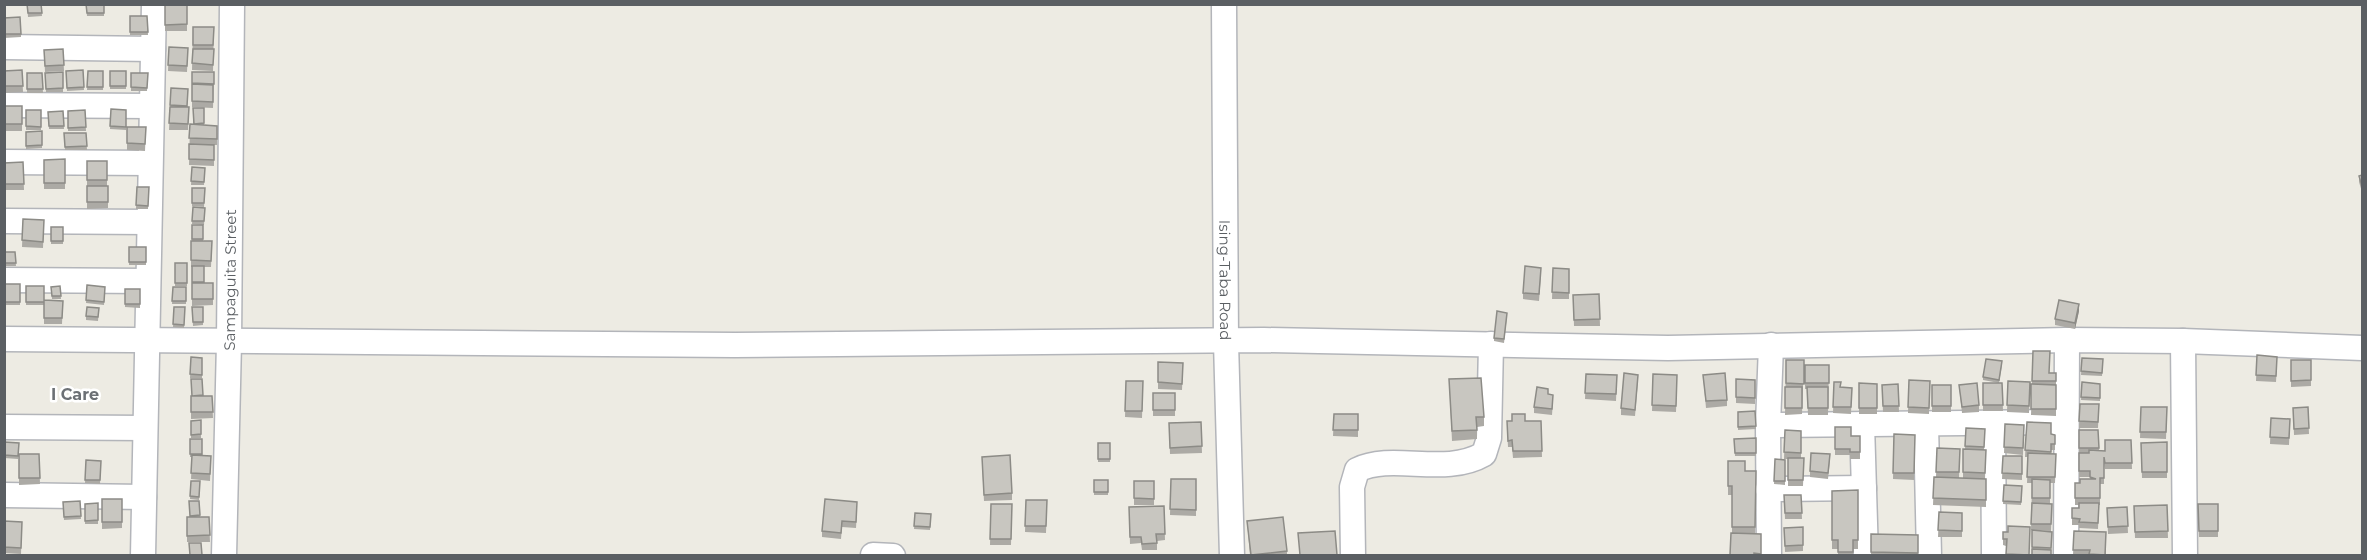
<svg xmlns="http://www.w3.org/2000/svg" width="2367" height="560" font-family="Montserrat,sans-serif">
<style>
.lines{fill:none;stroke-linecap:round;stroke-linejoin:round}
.minor-casing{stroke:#b3b5ba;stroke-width:27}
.minor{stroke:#fff;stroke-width:24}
.wall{fill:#acaaa5}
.shaded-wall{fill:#8c8b86}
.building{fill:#c8c6c0;stroke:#8c8b86;stroke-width:1.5}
.labels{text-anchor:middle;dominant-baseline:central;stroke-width:5;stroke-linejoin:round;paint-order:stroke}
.street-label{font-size:15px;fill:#5b5f63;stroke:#fff}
.neighbourhood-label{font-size:16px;font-weight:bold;fill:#6c7075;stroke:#fff}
</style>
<rect width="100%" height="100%" fill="#edebe3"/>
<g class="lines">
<defs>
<g id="minor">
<path id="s1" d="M1224 4 1226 342 1232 556"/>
<path d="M4 47 153 49"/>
<path d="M4 105 151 106"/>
<path d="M4 162 150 163"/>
<path d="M4 221 149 222"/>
<path d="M4 280 147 281"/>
<path d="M4 339 735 345 1264 340 1668 348 2067 340 2183 341 2362 348"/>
<path d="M2183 341 2185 556"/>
<path d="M1993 423 1994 556"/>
<path d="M1862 424 1866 556"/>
<path d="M1926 424 1929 556"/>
<path d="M1768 425 2066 422"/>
<path d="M4 427 145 428"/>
<path d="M1768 489 1864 488"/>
<path d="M4 495 144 497"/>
<path d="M873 555 893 556"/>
<path d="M143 556 154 4"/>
<path id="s2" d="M224 556 229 342 232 4"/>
<path d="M1353 556 1352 487 1357 470C1393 452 1444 477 1484 454L1489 438 1491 344"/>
<path d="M1769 556 1768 425 1771 345"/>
<path d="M2066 556 2067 340"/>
</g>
</defs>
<use href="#minor" class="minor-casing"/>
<use href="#minor" class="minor"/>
</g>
<path class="wall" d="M27 4H41L42 16 28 17Z
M86 4H104V16H87Z
M165 4H187V31H165Z
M130 16H147L148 35H130Z
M4 18 21 34V37L4 38Z
M193 27H214L213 71 192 70Z
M169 47 188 48 187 72 168 71Z
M63 49 64 71 45 72 44 50Z
M22 70 23 92 4 93V71Z
M83 70 84 90 67 91 66 71Z
M88 71H103V90H87Z
M110 71H126V89H110Z
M63 72V92H46L45 73Z
M192 72H214L213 108 192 107Z
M27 73H42L43 93H27Z
M131 73H148L147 91H131Z
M171 88 188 89 187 107H189L188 130H169Z
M5 106H22V131H5Z
M193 108H204V125L217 126V145H214V166L189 165 190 124 193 125Z
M111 109 126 110V130L110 129Z
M26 110H41V130H26Z
M85 110 86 131H68V111Z
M63 111 64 129H49L48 112Z
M127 127H146L145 151 127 150Z
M42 131V148L26 149V132Z
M64 133H86L87 150H65Z
M65 159V189H44V160Z
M87 161H107V186H87Z
M23 162 24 190H4V163Z
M192 167 205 168 204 185H191Z
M2362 175V192L2359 182V176Z
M87 186H108V208L87 209Z
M137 187H149L148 209H136Z
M192 188H205L204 207 192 206Z
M193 207 205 208 204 225 192 224Z
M23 219 44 220 43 248 22 247Z
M192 225H203V241H212L211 267H204V283H213V305L192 306V267H191V260Z
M51 227H63V244H51Z
M129 247H146V265H129Z
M4 252H15L16 266H5Z
M175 263H187V286H175Z
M1553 268 1569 269V299H1552Z
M1541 275 1539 301 1523 299V293Z
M4 284H20V305H4Z
M87 285 105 287 104 305 86 303Z
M26 286H44V305H26Z
M60 286 61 299H52L51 287Z
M173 287H186V304H172Z
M125 289H140V308L125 307Z
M1599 294 1600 326H1574L1573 295Z
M44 300 63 301 62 324H44Z
M174 307H185L184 328 173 327Z
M192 307H203V325L193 326Z
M99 308 98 321 86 320V316Z
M2079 311 2075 329 2055 325V319Z
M1507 316 1504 343 1494 341V338Z
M2033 351 2049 373H2056V416L2031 415Z
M2257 355 2277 363 2276 382 2256 381Z
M191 357 202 358V378H190Z
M2082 358 2103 359 2102 376 2081 375Z
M1786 360H1804L1802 414 1785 415Z
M2291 360H2311V386L2291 387Z
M1158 362 1183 363 1182 390 1158 389Z
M1805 365H1829L1828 415H1808L1807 389H1805Z
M2002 365 1999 383H2002L2003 411H1983V383H1999L1983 380V377Z
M1586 374 1617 375 1616 401 1585 399Z
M1653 374 1677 375 1676 412 1652 411Z
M1703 375 1727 400V406L1706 408Z
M1449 379 1484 417V426L1477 427V439L1452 441Z
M1736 379 1755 380V404L1736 403Z
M1909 380 1930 381 1929 414 1908 413Z
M1126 381H1143L1142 418 1125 417Z
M1638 381 1635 416 1621 415V408Z
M2008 381 2030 382 2029 413 2007 412Z
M1834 382 1840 387 1852 388 1851 414 1833 413Z
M2082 382 2100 384V401L2081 400Z
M1859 383 1877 384V414H1859Z
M1898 384 1899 412H1883L1882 385Z
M1932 385H1951V412H1932Z
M1959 385 1979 405V412L1962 413Z
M1153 393H1175V416H1153Z
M1548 394 1553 401 1552 415 1534 413V407Z
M191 396H212L213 418 191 419Z
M2080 404H2099L2098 428H2079Z
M2141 407H2167L2166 439 2140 438Z
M2308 407 2309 434 2294 435 2293 408Z
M1755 411 1756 429 1738 430V412Z
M1334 414H1358V437L1333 436Z
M2271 418 2290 419 2289 445 2270 444Z
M201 420V438H191V421Z
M1525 421H1541L1542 457 1513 458 1512 447H1508L1507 427Z
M1201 422 1202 453 1170 454 1169 423Z
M2027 422 2051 434 2055 441V450H2051V454L2056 460 2055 483H2050V504H2052L2051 531 2031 530 2032 483H2027L2028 457H2025Z
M2005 424 2024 425 2023 455 2004 453Z
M1835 427 1851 436H1860V459H1850V455H1835Z
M1966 428 1985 429 1984 450H1986L1985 479H1986V507L1933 505 1934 477H1936L1937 448 1960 449 1959 478H1963V449H1965Z
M1785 430 1801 431V458H1804L1803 486H1788V459H1784Z
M2079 430H2098L2099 450 2105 451 2131 440 2132 469H2105L2104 463V484H2100V505H2099L2098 529 2079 528V525H2072V508H2079V505H2075V483H2080L2090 479V477H2079Z
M1894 434 1915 435 1914 480 1893 479Z
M1756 438V456H1735L1734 439Z
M190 439H202V456H211L210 481 191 479 192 457H190Z
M4 442 19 443 18 459 4 458Z
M2167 442V478H2142L2141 443Z
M1098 443H1110V462H1098Z
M19 454H39L40 484 19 485Z
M2003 456H2022V480L2002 479Z
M1775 459 1785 460V485L1774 484Z
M86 460 101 461 100 484 85 483Z
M1830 460 1828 479 1810 477V471Z
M1728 461 1745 471H1756L1755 534H1761V555H1730L1732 533V495H1728Z
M982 463 1012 493V500L984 501Z
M1171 479H1196V516L1170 515Z
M1094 480H1108V495H1094Z
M191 481H200L199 500 190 499Z
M1134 481H1154V505H1134Z
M2004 485 2022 486 2021 505 2003 504Z
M1858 490V549H1853V555H1838V549H1832V491Z
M1784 495H1801L1802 519H1785Z
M102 499H122V528L102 529Z
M1026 500H1047L1046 533 1025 532Z
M80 501 81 519 64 520 63 502Z
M189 501H199L200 517H209L210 542H187V517H190Z
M98 503V524H85V504Z
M991 504H1012L1011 545H990Z
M2198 504H2218V537H2199Z
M2167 505 2168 538H2135L2134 506Z
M1164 506 1165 540 1157 541V550H1142L1141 543 1130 544 1129 507Z
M2127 507 2128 533 2108 534 2107 508Z
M857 509 856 528 842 527 841 539 822 537V531Z
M1939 512 1962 513V537H1938Z
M915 513 931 514 930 530 914 529Z
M4 521 22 522 21 554 4 553Z
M1247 521 1287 551V555H1250Z
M1803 527V551L1785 552 1784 528Z
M2074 531 2106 532V555H2073Z
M2003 532 2029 555H2006V546L2003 545Z
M2052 532 2051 555 2032 553V547Z
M1871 534 1918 535V555H1871Z"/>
<path class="shaded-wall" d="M2079 304V311L2075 329V323Z"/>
<path class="building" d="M27 4H41L42 13H28Z
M86 4H104V13H87Z
M165 4H187V24L165 25Z
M130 16H147L148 32H130Z
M20 17 21 34H4V18Z
M193 27H214L213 45H193Z
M169 47 188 48 187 66 168 65Z
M63 49 64 65 45 66 44 50Z
M193 49H214L213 65 192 63Z
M22 70 23 86H4V71Z
M83 70 84 87 67 88 66 71Z
M88 71H103V87H87Z
M110 71H126V86H110Z
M63 72V88L46 89 45 73Z
M192 72H214V84L192 83Z
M27 73H42L43 89H27Z
M131 73H148L147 88 131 87Z
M192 84 213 85V102L192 101Z
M171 88 188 89 187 106 170 105Z
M5 106H22V124H5Z
M170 107H189L188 124 169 123Z
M193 108H204V123L194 124Z
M111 109 126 110V127L110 126Z
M26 110H41V127L26 126Z
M85 110 86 127 68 128V111Z
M63 111 64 126H49L48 112Z
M190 124 217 126V139L189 138Z
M127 127H146L145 144 127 143Z
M42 131V145L26 146V132Z
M64 133H86L87 146 65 147Z
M189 144 214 145V160L189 159Z
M65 159V183H44V160Z
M87 161H107V180H87Z
M23 162 24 184H4V163Z
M192 167 205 168 204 182 191 181Z
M2362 175V186L2359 176Z
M87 186H108V202H87Z
M137 187H149L148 206 136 205Z
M192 188H205L204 203H192Z
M193 207 205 208 204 221H192Z
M23 219 44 220 43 242 22 240Z
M192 225H203V239H192Z
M51 227H63V241H51Z
M191 241H212L211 261 191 260Z
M129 247H146V262H129Z
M4 252H15L16 263H5Z
M175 263H187V283H175Z
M192 266H204V282H192Z
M1525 266 1541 268 1539 294 1523 293Z
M1553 268 1569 269V293L1552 292Z
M192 283H213V299H192Z
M4 284H20V302H4Z
M87 285 105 287 104 302 86 300Z
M26 286H44V302H26Z
M60 286 61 296H52L51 287Z
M173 287H186V301H172Z
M125 289H140V304H125Z
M1599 294 1600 319 1574 320 1573 295Z
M44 300 63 301 62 318H44Z
M2059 300 2079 304 2075 323 2055 319Z
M87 307 99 308 98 317 86 316Z
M174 307H185L184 325 173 324Z
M192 307H203V322H193Z
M1497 311 1507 313 1504 339 1494 338Z
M2033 351H2050L2049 373H2056V381H2032Z
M2257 355 2277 357 2276 376 2256 375Z
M191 357 202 358V375L190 374Z
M2082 358 2103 359 2102 373 2081 371Z
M1986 359 2002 361 1999 380 1983 377Z
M1786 360H1804V384L1786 383Z
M2291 360H2311V380L2291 381Z
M1158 362 1183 363 1182 384 1158 382Z
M1805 365H1829V383H1805Z
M1624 373 1638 375 1635 410 1621 408Z
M1725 373 1727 400 1706 401 1703 375Z
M1586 374 1617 375 1616 394 1585 393Z
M1653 374 1677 375 1676 406 1652 405Z
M1481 378 1484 417H1476L1477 430 1452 431 1449 379Z
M191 379H202L203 395 192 396Z
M1736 379 1755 380V398L1736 397Z
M1909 380 1930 381 1929 408 1908 407Z
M1126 381H1143L1142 411H1125Z
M2008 381 2030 382 2029 406 2007 405Z
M1834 382H1841L1840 387 1852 388 1851 407H1833Z
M2082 382 2100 384V398L2081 397Z
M1859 383 1877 384V408H1859Z
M1977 383 1979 405 1962 407 1959 385Z
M1983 383H2002L2003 405H1983Z
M1898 384 1899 406H1883L1882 385Z
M2031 384 2056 385V409H2031Z
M1932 385H1951V406H1932Z
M1537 387 1548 389V394L1553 395 1552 409 1534 407Z
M1785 387H1802V408H1785Z
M1807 387H1828V408H1808Z
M1153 393H1175V410H1153Z
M191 396H212L213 412H191Z
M2080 404H2099L2098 422 2079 421Z
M2141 407H2167L2166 432H2140Z
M2308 407 2309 428 2294 429 2293 408Z
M1755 411 1756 426 1738 427V412Z
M1334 414H1358V430H1333Z
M1512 414H1525V421H1541L1542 451H1513L1512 440 1508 441 1507 421H1512Z
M2271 418 2290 419 2289 438 2270 437Z
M201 420V434L191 435V421Z
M1201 422 1202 446 1170 448 1169 423Z
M2027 422 2051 423V434L2055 435V444H2051V452L2025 450Z
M2005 424 2024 425 2023 448 2004 447Z
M1835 427H1851V436H1860V452H1850V449H1835Z
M1966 428 1985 429 1984 447 1965 446Z
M1785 430 1801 431V453L1784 452Z
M2079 430H2098L2099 448H2079Z
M1894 434 1915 435 1914 473H1893Z
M1756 438V453H1735L1734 439Z
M190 439H202V454H190Z
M2105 440H2131L2132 463H2105L2104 457V478H2100V498H2075V483H2080V479H2096L2090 477V471H2079V453H2089V450L2105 451Z
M4 442 19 443 18 456 4 455Z
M2167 442V472H2142L2141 443Z
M1098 443H1110V459H1098Z
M1937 448 1960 449 1959 472H1936Z
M1963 449 1986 450 1985 473 1963 472Z
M1811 453 1830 454 1828 473 1810 471Z
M2028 453 2056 454 2055 477H2027Z
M19 454H39L40 478H19Z
M192 455 211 456 210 474 191 473Z
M1010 455 1012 493 984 495 982 457Z
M2003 456H2022V474L2002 473Z
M1788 458H1804L1803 480H1788Z
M1775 459 1785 460V481H1774Z
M86 460 101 461 100 480H85Z
M1728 461H1745V471H1756L1755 527H1732V486H1728Z
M1934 477 1986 479V500L1933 498Z
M1171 479H1196V510L1170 509Z
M2032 479 2050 480V498H2032Z
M1094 480H1108V492H1094Z
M191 481H200L199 497 190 496Z
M1134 481H1154V499L1134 498Z
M2004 485 2022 486 2021 502 2003 501Z
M1858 490V540H1853V552H1838V540H1832V491Z
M1784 495H1801L1802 513H1785Z
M102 499H122V522H102Z
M825 499 857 502 856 522 842 521 841 533 822 531Z
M1026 500H1047L1046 526H1025Z
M80 501 81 516 64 517 63 502Z
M189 501H199L200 515 190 516Z
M98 503V520L85 521V504Z
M2032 503 2052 504 2051 524H2031Z
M2079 503H2099L2098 523 2079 522 2080 519 2072 518V508H2079Z
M991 504H1012L1011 539H990Z
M2198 504H2218V531H2199Z
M2167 505 2168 531 2135 532 2134 506Z
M1164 506 1165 534H1156L1157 543 1142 544 1141 537H1130L1129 507Z
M2127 507 2128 526 2108 527 2107 508Z
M1939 512 1962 513V531L1938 530Z
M915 513 931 514 930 527 914 526Z
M187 517H209L210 535 187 536Z
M1283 517 1287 551 1251 555 1247 521Z
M4 521 22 522 21 548 4 547Z
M2008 526 2030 527 2029 555 2006 554 2007 539H2003V532H2008Z
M1803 527V545L1785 546 1784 528Z
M2032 530 2052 532 2051 548 2032 547Z
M1335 531 1337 555H1300L1298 533Z
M2074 531 2106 532 2105 555 2089 554 2090 550H2073Z
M1731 533 1761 534V554L1754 553V555H1730Z
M1871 534 1918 535V553L1871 552Z
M189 543H201L202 555H190Z
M2032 549 2051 550V555H2032Z"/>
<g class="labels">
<g class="street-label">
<text stroke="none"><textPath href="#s2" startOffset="276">Sampaguita Street</textPath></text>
<text stroke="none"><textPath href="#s1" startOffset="276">Ising-Taba Road</textPath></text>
</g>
<g class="neighbourhood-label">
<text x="75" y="394">I Care</text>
</g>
</g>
<rect width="2367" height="560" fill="none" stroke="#5b5f63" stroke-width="12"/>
</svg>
